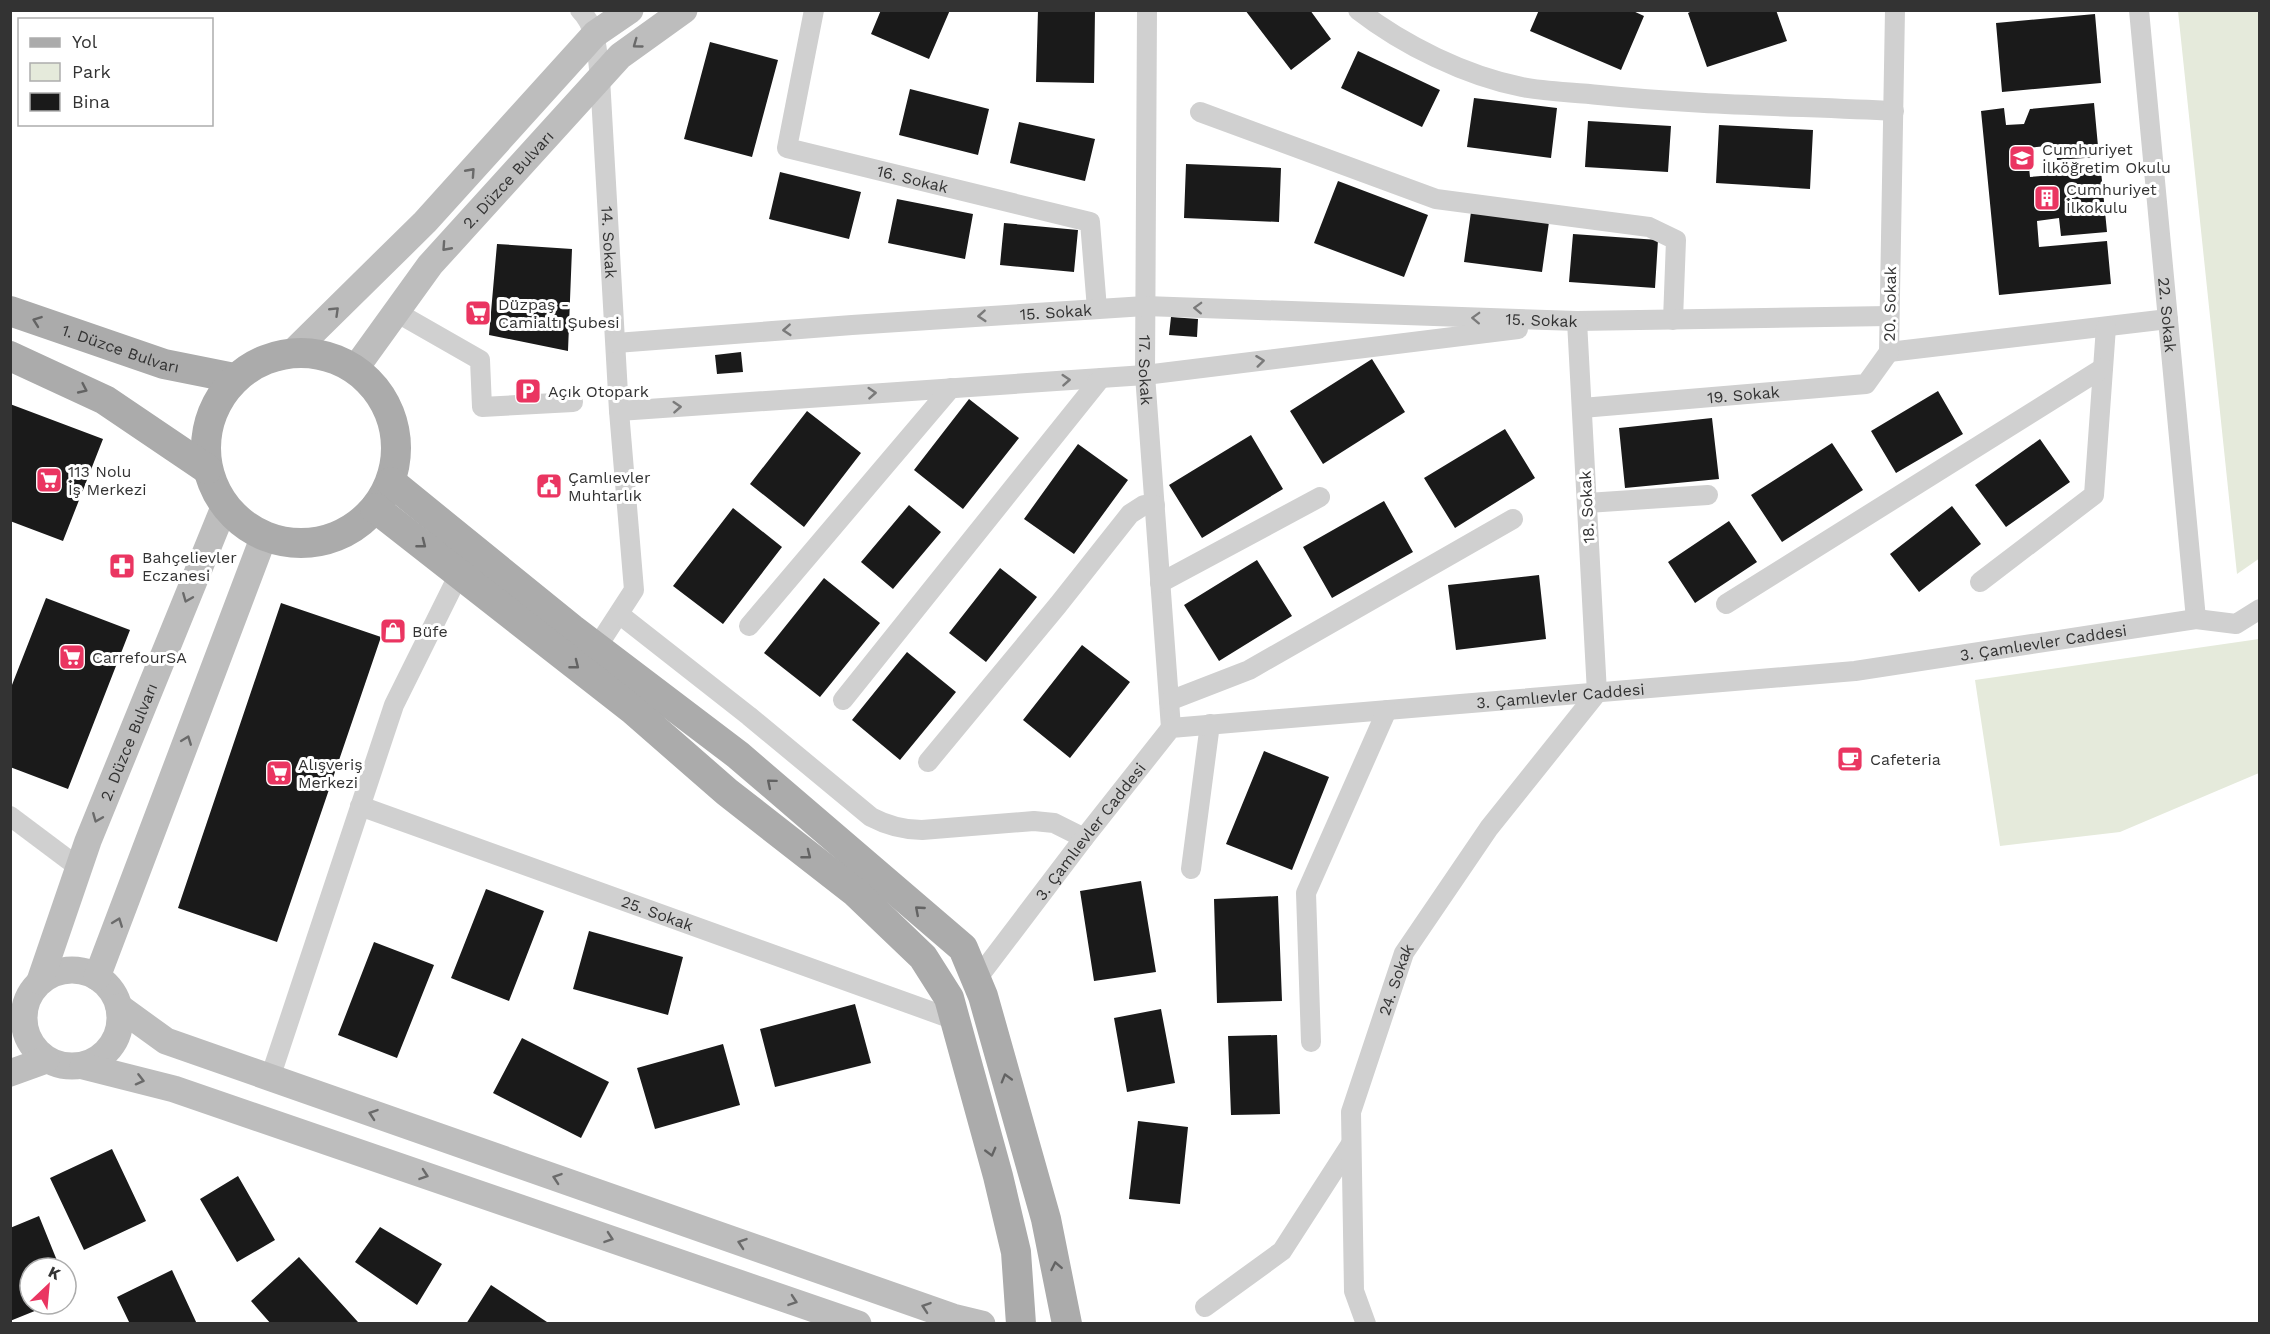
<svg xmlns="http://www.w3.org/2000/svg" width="2270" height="1334" font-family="'Work Sans',sans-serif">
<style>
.green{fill:#e5eadb}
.building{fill:#1a1a1a}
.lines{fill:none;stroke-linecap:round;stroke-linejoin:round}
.street{stroke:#d0d0d0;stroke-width:20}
.secondary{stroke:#bdbdbd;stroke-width:27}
.primary{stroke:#ababab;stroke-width:30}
.oneway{stroke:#6a6a6a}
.oneway2{stroke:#7a7a7a}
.oneway3{stroke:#636363}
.labels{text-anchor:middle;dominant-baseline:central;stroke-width:6;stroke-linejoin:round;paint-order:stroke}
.poi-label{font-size:16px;fill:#333;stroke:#fff;text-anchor:start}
.street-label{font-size:16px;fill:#333;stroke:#fff}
</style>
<rect width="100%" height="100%" fill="#fff"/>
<path class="green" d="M2178 11H2259L2260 558 2237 574Z
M2259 639V773L2120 832 2000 846 1975 680Z"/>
<path class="building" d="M881 10H950L929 59 871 34Z
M1038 10H1095L1094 83 1036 82Z
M1245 10H1310L1331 39 1291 70Z
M1539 10H1631L1644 16 1621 70 1530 31Z
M1694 10H1776L1787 41 1707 67 1688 13Z
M2095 14 2101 83 2002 92 1996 23Z
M710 42 778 60 752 157 684 139Z
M1358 51 1440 90 1422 127 1341 88Z
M910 89 989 109 978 155 899 135Z
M1474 98 1557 108 1551 158 1467 147Z
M2094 103 2099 157 2057 160 2056 145 2027 148 2030 177 2101 171 2107 232 2061 236 2059 218 2037 221 2039 247 2107 241 2111 284 1999 295 1981 111 2004 108 2006 125 2024 124 2030 109Z
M1588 121 1671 126 1668 172 1585 167Z
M1019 122 1095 139 1085 181 1010 163Z
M1719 125 1813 130 1810 189 1716 183Z
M1186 164 1281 168 1279 222 1184 218Z
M780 172 861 192 849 239 769 219Z
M1338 181 1428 215 1404 277 1314 243Z
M897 199 973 214 965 259 888 243Z
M1471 212 1549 222 1542 272 1464 262Z
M1004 223 1078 230 1074 272 1000 265Z
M1573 234 1658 240 1655 288 1569 282Z
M497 244 572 249 568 351 489 335Z
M1171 317 1198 319 1197 337 1169 335Z
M741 352 743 372 717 374 715 355Z
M1372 359 1405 412 1323 464 1290 411Z
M1938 391 1963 434 1896 473 1871 431Z
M969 399 1019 438 963 509 914 470Z
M10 404 103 439 63 541 10 521Z
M807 411 861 453 804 527 750 484Z
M1712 418 1719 479 1625 488 1619 428Z
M1505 429 1535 478 1455 528 1424 478Z
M1251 435 1283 489 1202 538 1169 485Z
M2040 439 2070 482 2006 527 1975 485Z
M1832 443 1863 490 1782 542 1751 495Z
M1078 444 1128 480 1074 554 1024 519Z
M1384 501 1413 552 1332 598 1303 547Z
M909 505 941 532 893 589 861 562Z
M1952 506 1981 544 1919 592 1890 554Z
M733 508 782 547 723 624 673 586Z
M1729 521 1757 562 1695 603 1668 562Z
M1257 560 1292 616 1219 661 1184 605Z
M1000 568 1037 597 986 662 949 633Z
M1539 575 1546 639 1456 650 1448 585Z
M824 578 880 623 820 697 764 653Z
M46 598 130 630 68 789 10 767V690Z
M281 603 381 637 277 942 178 908Z
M1082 645 1130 682 1070 758 1023 720Z
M907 652 956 692 900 760 852 720Z
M1264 751 1329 777 1292 870 1226 844Z
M1141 881 1156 972 1094 981 1080 891Z
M486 889 544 911 509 1001 451 978Z
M1278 896 1282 1001 1217 1003 1214 899Z
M589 931 683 957 668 1015 573 989Z
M374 942 434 965 397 1058 338 1035Z
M855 1004 871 1063 775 1087 760 1029Z
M1161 1009 1175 1083 1127 1092 1114 1018Z
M1277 1035 1280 1114 1231 1115 1228 1036Z
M522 1038 609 1082 581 1138 493 1093Z
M723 1044 740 1105 655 1129 637 1068Z
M1138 1121 1188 1127 1180 1204 1129 1199Z
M112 1149 146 1221 84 1250 50 1178Z
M238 1176 275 1240 237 1262 200 1199Z
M39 1216 60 1268H30V1304H52L10 1321V1228Z
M380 1227 442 1264 417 1305 355 1262Z
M299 1257 358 1322 356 1324H271L251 1301Z
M172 1270 197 1324H130L117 1297Z
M491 1285 550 1324H466Z"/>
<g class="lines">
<g class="street">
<path id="s1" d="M580 10C598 28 597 54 600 78L619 411 634 590 597 647"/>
<path id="s2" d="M814 10 787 148 1090 222 1097 309"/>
<path id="s3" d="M1147 10 1145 375 1171 728"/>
<path d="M1358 10C1403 45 1466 76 1522 87 1547 92 1574 92 1599 95 1697 105 1796 106 1894 111"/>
<path d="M1895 10 1889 352 2168 319"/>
<path id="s4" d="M2139 10 2196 619"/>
<path d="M1200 112 1436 199 1649 227 1676 240 1673 320"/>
<path d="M396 312 480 360 482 407 573 402"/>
<path id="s5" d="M616 343 852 325 1145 306 1577 321 1889 316"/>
<path id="s6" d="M1582 408 1866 384 1889 352"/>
<path d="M619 411 1145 375 1518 329"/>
<path d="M1587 503 1708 495"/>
<path d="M1980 582 2094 495 2106 327"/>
<path d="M1160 583 1320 497"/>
<path d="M1726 604 2103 368"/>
<path d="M619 614 749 716 871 817C888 826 903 830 922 830L1034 821 1054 823 1084 838"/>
<path d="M749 626 951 388"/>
<path d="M843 700 1101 378"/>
<path d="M1169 701 1249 670 1513 519"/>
<path d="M928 762 1058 605 1130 514 1144 505H1155"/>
<path id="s7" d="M360 806 955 1020"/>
<path d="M10 816 78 867"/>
<path d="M1191 869 1210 724"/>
<path id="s8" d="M977 979 1084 838 1171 728 1855 671 2196 619 2236 624 2260 609"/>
<path d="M1311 1042 1306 893 1387 710"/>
<path d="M270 1078 394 705 459 574"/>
<path d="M1205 1307 1282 1251 1351 1144"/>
<path id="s9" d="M1366 1324 1354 1291 1351 1112 1404 953 1489 828 1597 693 1577 321"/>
</g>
<g class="secondary">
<path d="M293 352 425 222 595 34 630 10"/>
<path id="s10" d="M355 369 430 265 620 56 684 10"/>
<circle cx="72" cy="1018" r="48"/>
<path d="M97 977 264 536"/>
<path id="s11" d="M40 981 88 841 225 505"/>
<path d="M119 1007 166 1041 953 1317 982 1324"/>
<path d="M83 1066 174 1089 858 1324"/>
<path d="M10 1073 46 1060"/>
</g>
<g class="primary">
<path id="s12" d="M10 311 164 364 234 378"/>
<circle cx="301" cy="448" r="95"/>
<path d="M10 356 105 400 207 469"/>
<path d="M391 482 572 629 738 755 963 948 983 996 1046 1219 1067 1324"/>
<path d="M375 508 633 710 727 792 855 892 923 957 949 998 998 1176 1016 1252 1021 1324"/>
</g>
</g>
<defs><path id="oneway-chevron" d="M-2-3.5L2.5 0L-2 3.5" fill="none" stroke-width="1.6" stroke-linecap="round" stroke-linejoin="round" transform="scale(1.5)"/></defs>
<g class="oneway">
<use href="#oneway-chevron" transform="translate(637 44) rotate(144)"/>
<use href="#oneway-chevron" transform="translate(471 172) rotate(-48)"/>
<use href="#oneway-chevron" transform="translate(446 247) rotate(132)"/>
<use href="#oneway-chevron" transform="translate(335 311) rotate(-44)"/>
<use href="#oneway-chevron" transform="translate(187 598) rotate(112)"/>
<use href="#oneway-chevron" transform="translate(187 740) rotate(-69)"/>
<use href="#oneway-chevron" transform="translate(97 818) rotate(112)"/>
<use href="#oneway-chevron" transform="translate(118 922) rotate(-69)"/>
<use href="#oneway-chevron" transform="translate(140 1080) rotate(14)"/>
<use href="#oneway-chevron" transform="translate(373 1114) rotate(-161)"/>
<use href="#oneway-chevron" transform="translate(424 1175) rotate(19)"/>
<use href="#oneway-chevron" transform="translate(557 1178) rotate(-161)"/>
<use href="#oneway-chevron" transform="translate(609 1238) rotate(19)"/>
<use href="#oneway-chevron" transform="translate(742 1243) rotate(-161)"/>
<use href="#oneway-chevron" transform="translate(793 1301) rotate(19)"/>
<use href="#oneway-chevron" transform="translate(926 1307) rotate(-161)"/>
</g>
<g class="oneway2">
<use href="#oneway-chevron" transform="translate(1198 308) rotate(-178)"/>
<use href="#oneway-chevron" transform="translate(982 316) rotate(176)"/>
<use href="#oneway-chevron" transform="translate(1476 318) rotate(-178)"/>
<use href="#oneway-chevron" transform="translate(787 330) rotate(176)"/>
<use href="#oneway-chevron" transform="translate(1260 361) rotate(-7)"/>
<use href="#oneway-chevron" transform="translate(1066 380) rotate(-4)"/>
<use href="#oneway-chevron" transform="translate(872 393) rotate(-4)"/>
<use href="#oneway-chevron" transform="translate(677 407) rotate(-4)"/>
</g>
<g class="oneway3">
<use href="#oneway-chevron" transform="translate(37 321) rotate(-160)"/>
<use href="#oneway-chevron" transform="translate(83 389) rotate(25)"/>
<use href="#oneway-chevron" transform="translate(422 544) rotate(38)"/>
<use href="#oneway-chevron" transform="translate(575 665) rotate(38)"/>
<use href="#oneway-chevron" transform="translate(771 783) rotate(-140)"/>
<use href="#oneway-chevron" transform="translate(807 855) rotate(38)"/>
<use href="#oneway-chevron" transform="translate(919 910) rotate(-139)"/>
<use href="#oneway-chevron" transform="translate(1006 1078) rotate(-106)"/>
<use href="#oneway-chevron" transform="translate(991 1152) rotate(75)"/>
<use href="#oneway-chevron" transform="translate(1056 1266) rotate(-101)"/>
</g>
<defs>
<symbol id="school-square" viewBox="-11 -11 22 22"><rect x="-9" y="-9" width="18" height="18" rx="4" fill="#ea3561" stroke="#fff"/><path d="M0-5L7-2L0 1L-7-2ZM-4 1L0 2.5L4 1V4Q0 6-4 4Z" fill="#fff"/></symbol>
<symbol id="building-square" viewBox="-11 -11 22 22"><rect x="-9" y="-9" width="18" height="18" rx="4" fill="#ea3561" stroke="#fff"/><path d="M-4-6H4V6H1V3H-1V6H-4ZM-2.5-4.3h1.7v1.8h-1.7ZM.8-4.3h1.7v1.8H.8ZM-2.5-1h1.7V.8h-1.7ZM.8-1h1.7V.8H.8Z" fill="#fff"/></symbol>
<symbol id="supermarket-square" viewBox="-11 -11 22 22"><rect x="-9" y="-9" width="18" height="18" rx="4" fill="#ea3561" stroke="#fff"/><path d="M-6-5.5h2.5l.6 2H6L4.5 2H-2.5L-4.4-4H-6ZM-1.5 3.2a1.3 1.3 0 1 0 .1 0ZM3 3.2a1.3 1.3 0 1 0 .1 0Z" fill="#fff"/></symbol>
<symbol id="parking-square" viewBox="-11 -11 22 22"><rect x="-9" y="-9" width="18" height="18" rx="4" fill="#ea3561" stroke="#fff"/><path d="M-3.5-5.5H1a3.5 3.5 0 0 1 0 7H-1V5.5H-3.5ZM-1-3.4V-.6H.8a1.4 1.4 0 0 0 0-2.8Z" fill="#fff"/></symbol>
<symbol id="civic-square" viewBox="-11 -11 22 22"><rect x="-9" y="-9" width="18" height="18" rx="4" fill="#ea3561" stroke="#fff"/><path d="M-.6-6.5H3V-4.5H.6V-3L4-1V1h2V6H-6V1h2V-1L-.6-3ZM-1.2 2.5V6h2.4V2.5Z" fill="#fff"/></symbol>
<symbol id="pharmacy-square" viewBox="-11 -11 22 22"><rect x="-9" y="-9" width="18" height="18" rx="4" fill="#ea3561" stroke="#fff"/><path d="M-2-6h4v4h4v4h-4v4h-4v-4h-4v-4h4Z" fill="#fff"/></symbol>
<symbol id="shop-square" viewBox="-11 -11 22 22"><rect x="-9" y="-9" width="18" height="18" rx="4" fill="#ea3561" stroke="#fff"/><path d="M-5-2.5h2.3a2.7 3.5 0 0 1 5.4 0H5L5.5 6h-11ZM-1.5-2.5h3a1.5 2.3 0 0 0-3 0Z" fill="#fff"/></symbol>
<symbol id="cafe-square" viewBox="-11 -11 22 22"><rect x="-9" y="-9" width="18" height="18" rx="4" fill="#ea3561" stroke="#fff"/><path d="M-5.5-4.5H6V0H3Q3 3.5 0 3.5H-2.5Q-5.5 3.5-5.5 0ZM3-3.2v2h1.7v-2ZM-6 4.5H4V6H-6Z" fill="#fff"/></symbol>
</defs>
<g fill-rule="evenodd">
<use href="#school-square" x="2007" y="143" width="30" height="30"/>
<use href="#building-square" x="2032" y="183" width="30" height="30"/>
<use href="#supermarket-square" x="463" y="298" width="30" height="30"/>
<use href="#parking-square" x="513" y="376" width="30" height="30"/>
<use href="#supermarket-square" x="34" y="465" width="30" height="30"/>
<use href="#civic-square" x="534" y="471" width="30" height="30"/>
<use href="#pharmacy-square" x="107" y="551" width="30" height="30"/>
<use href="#shop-square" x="378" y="616" width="30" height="30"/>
<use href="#supermarket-square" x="57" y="642" width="30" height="30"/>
<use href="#cafe-square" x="1835" y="744" width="30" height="30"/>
<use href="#supermarket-square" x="264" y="758" width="30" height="30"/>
</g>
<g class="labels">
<g class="poi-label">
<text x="2042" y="149">Cumhuriyet<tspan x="2042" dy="18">İlköğretim Okulu</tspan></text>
<text x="2066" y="189">Cumhuriyet<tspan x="2066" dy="18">İlkokulu</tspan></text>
<text x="498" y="304">Düzpaş -<tspan x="498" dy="18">Camialtı Şubesi</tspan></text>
<text x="548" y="391">Açık Otopark</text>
<text x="68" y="471">113 Nolu<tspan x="68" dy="18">İş Merkezi</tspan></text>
<text x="568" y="477">Çamlıevler<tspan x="568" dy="18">Muhtarlık</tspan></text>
<text x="142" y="557">Bahçelievler<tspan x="142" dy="18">Eczanesi</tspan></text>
<text x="412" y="631">Büfe</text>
<text x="92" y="657">CarrefourSA</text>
<text x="1870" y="759">Cafeteria</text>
<text x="298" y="764">Alışveriş<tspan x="298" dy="18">Merkezi</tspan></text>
</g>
<g class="street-label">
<text stroke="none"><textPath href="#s10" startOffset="244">2. Düzce Bulvarı</textPath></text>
<text stroke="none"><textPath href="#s2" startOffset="270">16. Sokak</textPath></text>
<text stroke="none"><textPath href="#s1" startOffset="237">14. Sokak</textPath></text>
<text transform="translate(1890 304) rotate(-89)">20. Sokak</text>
<text stroke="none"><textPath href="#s5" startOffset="441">15. Sokak</textPath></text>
<text stroke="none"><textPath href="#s4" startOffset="306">22. Sokak</textPath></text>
<text stroke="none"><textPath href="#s5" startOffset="927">15. Sokak</textPath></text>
<text stroke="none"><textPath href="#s12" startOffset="117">1. Düzce Bulvarı</textPath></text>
<text stroke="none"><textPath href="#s3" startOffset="360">17. Sokak</textPath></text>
<text stroke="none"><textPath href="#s6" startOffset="162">19. Sokak</textPath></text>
<text transform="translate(1587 507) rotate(-93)">18. Sokak</text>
<text stroke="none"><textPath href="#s8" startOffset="1194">3. Çamlıevler Caddesi</textPath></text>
<text stroke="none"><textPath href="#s8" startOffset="708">3. Çamlıevler Caddesi</textPath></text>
<text stroke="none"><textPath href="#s11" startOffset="255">2. Düzce Bulvarı</textPath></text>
<text stroke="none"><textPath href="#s8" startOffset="186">3. Çamlıevler Caddesi</textPath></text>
<text stroke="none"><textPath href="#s7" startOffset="316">25. Sokak</textPath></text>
<text stroke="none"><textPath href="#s9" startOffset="354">24. Sokak</textPath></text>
</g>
</g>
<rect width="2270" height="1334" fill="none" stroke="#333333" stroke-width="24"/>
<rect x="18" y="18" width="195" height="108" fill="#ffffff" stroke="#adadad" stroke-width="1.5"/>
<rect x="30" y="38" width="30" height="9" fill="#ababab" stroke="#adadad" stroke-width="1.5"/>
<text x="72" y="48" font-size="18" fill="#333333">Yol</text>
<rect x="30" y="63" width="30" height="18" fill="#e5eadb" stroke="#adadad" stroke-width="1.5"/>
<text x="72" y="78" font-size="18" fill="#333333">Park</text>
<rect x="30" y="93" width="30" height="18" fill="#1a1a1a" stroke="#adadad" stroke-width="1.5"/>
<text x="72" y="108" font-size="18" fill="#333333">Bina</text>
<g transform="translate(48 1286) rotate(26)"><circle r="28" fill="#ffffff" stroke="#adadad" stroke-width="1.5"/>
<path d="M0-4.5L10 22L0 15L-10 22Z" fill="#ea3561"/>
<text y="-9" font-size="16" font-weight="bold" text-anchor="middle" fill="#333333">K</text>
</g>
</svg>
